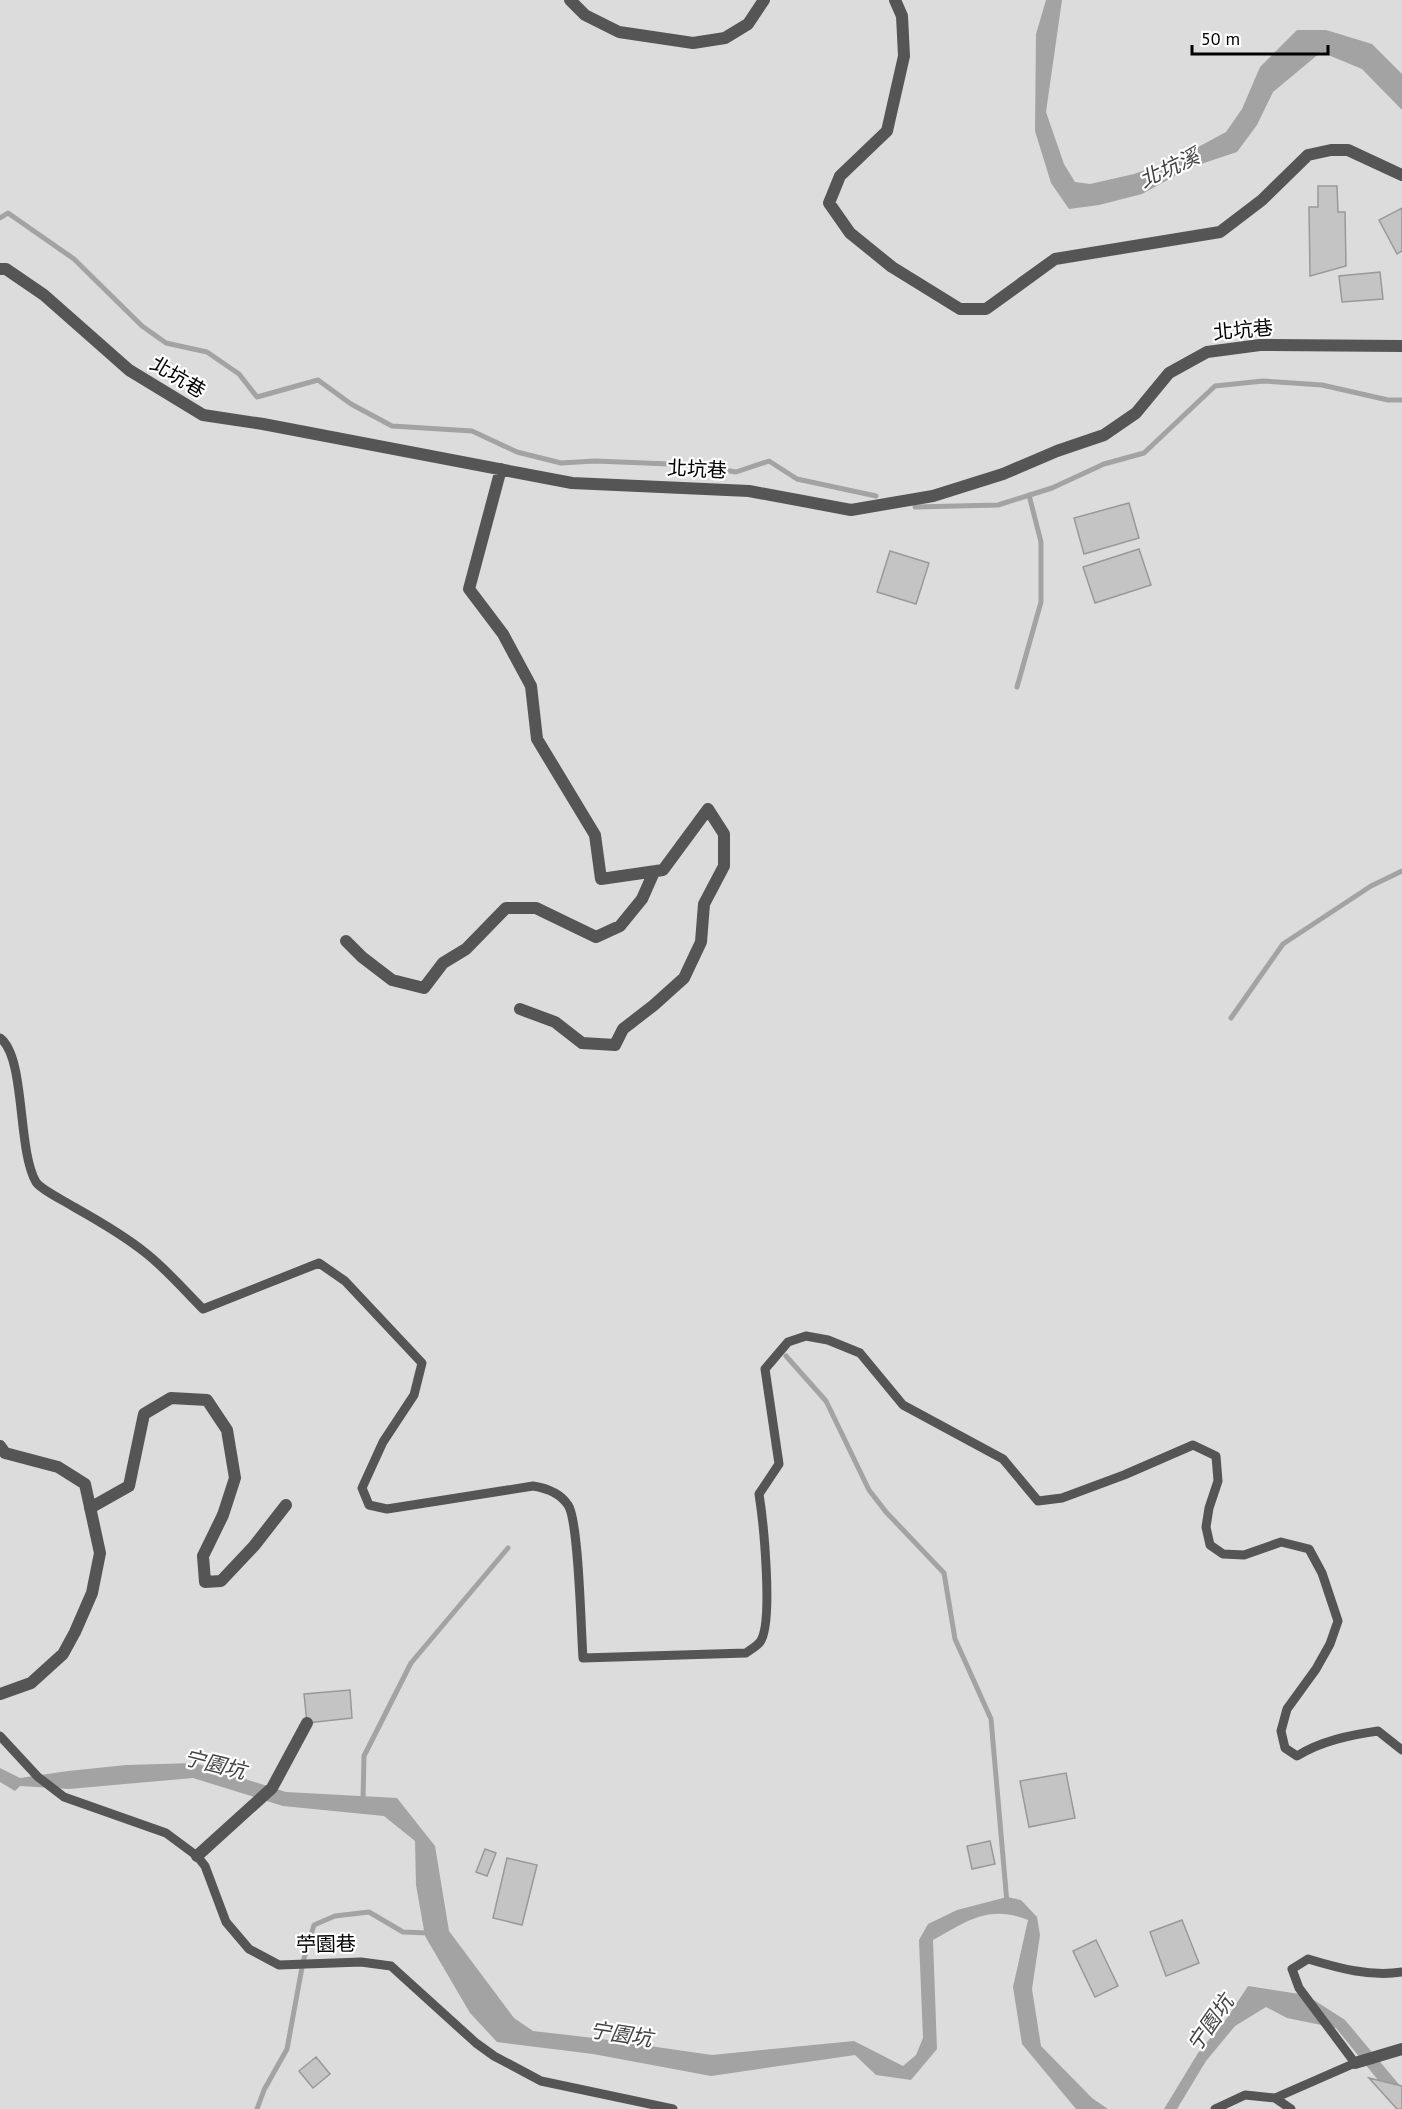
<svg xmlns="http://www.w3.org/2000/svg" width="1402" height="2109" font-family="'PT Sans','Noto Sans TC',sans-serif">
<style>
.green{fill:#dcdcdc}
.water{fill:#a3a3a3}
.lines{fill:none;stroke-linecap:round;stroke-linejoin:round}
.stream{stroke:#a3a3a3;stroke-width:5}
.building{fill:#c4c4c4;stroke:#999;stroke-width:1.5}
.lane{stroke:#555;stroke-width:9}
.street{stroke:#555;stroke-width:12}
.labels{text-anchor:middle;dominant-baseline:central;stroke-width:4.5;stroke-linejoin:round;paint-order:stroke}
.street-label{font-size:20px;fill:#000;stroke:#fff}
.water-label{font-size:21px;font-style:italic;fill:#444;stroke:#fff}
</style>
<rect width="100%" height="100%" fill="#fff"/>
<path class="green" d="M0 0H1402V2109H0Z"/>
<path class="water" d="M1046 0H1062L1046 112 1064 164 1075 182 1090 184 1134 174 1174 160 1226 132 1242 109 1260 67 1297 30H1326L1372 44 1402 74V110L1362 69 1321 52 1273 92 1257 125 1237 152 1189 168 1142 194 1099 205 1069 209 1051 183 1035 131 1036 34Z
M195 1763 286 1792 397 1798 435 1846 449 1931 514 2018 533 2031 594 2038 712 2055 854 2041 903 2066 916 2055 923 2038 919 1940 928 1924 957 1910 1007 1897 1021 1900 1037 1917 1040 1935 1032 1989 1041 2046 1092 2098 1108 2109H1076L1022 2044 1013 1987 1028 1920C989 1904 967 1921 933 1940L937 2049 911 2080 876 2075 855 2055 711 2076 593 2054 497 2042 470 2013 425 1936 416 1885 415 1841 384 1816 283 1806 193 1778 69 1789 20 1786 15 1791 0 1782V1768L20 1778 68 1771 126 1765Z
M1248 1986 1306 1995 1345 2020 1402 2088 1382 2085 1336 2028 1287 2018 1266 2007 1235 2026 1206 2061 1177 2109H1164L1198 2053 1227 2018Z"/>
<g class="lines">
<path class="stream" d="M0 218 8 213 74 259 142 326 166 343 207 352 239 374 257 397 318 380 351 404 392 426 472 431 517 452 561 463 595 461 694 465 736 472 769 461 797 479 876 496
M915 507 998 505 1052 488 1104 464 1144 453 1215 386 1263 381 1322 385 1388 400H1402
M1017 687 1041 602V542L1029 495
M1231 1018 1283 944 1371 886 1402 871
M786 1356 826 1401 869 1490 886 1512 944 1573 955 1639 991 1719 1007 1903
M363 1800 364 1756 411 1663 508 1548
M257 2109 264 2090 287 2049 303 1962 314 1925 335 1916 369 1912 403 1932 428 1933"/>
</g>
<path class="building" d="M1318 186H1337L1338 212H1345L1346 266 1310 276 1309 207H1318Z
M1402 208V251L1397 254 1379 220Z
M1380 272 1383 299 1342 302 1339 276Z
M1129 503 1139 538 1084 554 1074 518Z
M1139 549 1151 585 1095 603 1083 567Z
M890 551 929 563 916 604 877 592Z
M350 1690 352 1718 307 1723 304 1694Z
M1066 1773 1075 1818 1029 1827 1020 1781Z
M990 1841 995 1864 972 1869 967 1846Z
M485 1849 496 1853 487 1876 476 1872Z
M507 1858 537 1865 522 1925 493 1918Z
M1182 1920 1199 1963 1166 1976 1150 1932Z
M1096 1940 1118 1986 1095 1997 1073 1951Z
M316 2057 330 2074 313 2088 299 2071Z
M1369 2078 1402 2086V2109H1397Z"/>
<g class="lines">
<path class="lane" d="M0 1038C26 1057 17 1150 36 1182 41 1190 65 1201 74 1207 99 1221 125 1236 147 1254 167 1270 185 1291 203 1309L319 1263 345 1281 422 1363 414 1395 383 1442 362 1488 369 1505 387 1509 533 1486C546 1488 560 1493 568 1505 579 1520 581 1633 583 1658L746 1653C750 1650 757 1646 760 1642 774 1623 763 1519 759 1494L779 1464 765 1369 788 1342 806 1336 828 1340 860 1353 903 1405 1003 1459 1038 1501 1062 1498 1124 1475 1193 1445 1216 1456 1218 1481 1209 1508 1206 1527 1210 1545 1223 1554 1244 1555 1281 1542 1309 1549 1322 1573 1338 1621 1330 1644 1316 1669 1287 1709 1281 1731 1285 1748 1297 1756C1321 1741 1350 1735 1378 1731L1402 1750
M0 1736 38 1777 64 1797 166 1833 197 1856 205 1866 226 1922 249 1949 279 1965 361 1962 391 1966 476 2043 494 2056 541 2081 673 2109
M1275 2098 1355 2063 1299 1988 1292 1969 1308 1959C1338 1968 1370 1977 1402 1972
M1215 2109 1245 2095 1275 2098 1291 2109"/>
<path class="street" d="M570 0 585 15 619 32 693 43 725 38 748 24 764 0
M895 0 902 16 904 56 887 131 840 176 829 203 850 233 892 267 960 309H986L1055 259 1220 232 1262 200 1308 155 1331 150H1348L1402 175
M0 269H6L44 295 129 370 203 415 263 424 572 483 749 491 851 510 933 496 1003 474 1057 451 1104 435 1136 413 1169 373 1207 352 1260 345 1402 346
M501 469 469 589 503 634 531 686 537 739 595 835 601 879 663 870 708 809 724 834V866L704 904 701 942 684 978 654 1005 623 1029 615 1045 582 1043 555 1022 520 1009
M346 941 362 957 392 980 424 988 443 963 466 949 506 908H536L596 937 620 926 642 899 654 872
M0 1446 5 1453 58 1467 85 1484 100 1553 92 1593 75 1632 63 1654 31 1683 0 1694
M90 1508 129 1486 144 1414 171 1398 207 1400 227 1430 235 1478 223 1515 203 1556 205 1582 221 1581 254 1546 286 1505
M197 1856 272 1788 307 1723
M1355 2063 1402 2049"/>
</g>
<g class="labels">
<g class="street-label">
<text transform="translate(1243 330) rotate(-5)">北坑巷</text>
<text transform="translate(178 377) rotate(31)">北坑巷</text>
<text transform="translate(697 469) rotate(3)">北坑巷</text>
<text transform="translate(326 1944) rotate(-1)">苧園巷</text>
</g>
<g class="water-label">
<text transform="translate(1169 168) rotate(-25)">北坑溪</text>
<text transform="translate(215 1764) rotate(14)">宁園坑</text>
<text transform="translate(1210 2023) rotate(-55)">宁園坑</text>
<text transform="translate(621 2034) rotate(9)">宁園坑</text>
</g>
</g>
<path d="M1192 45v9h136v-9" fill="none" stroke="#000000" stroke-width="3"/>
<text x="1201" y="45" font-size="18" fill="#000000" stroke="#ffffff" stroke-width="4.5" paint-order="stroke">50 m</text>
</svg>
